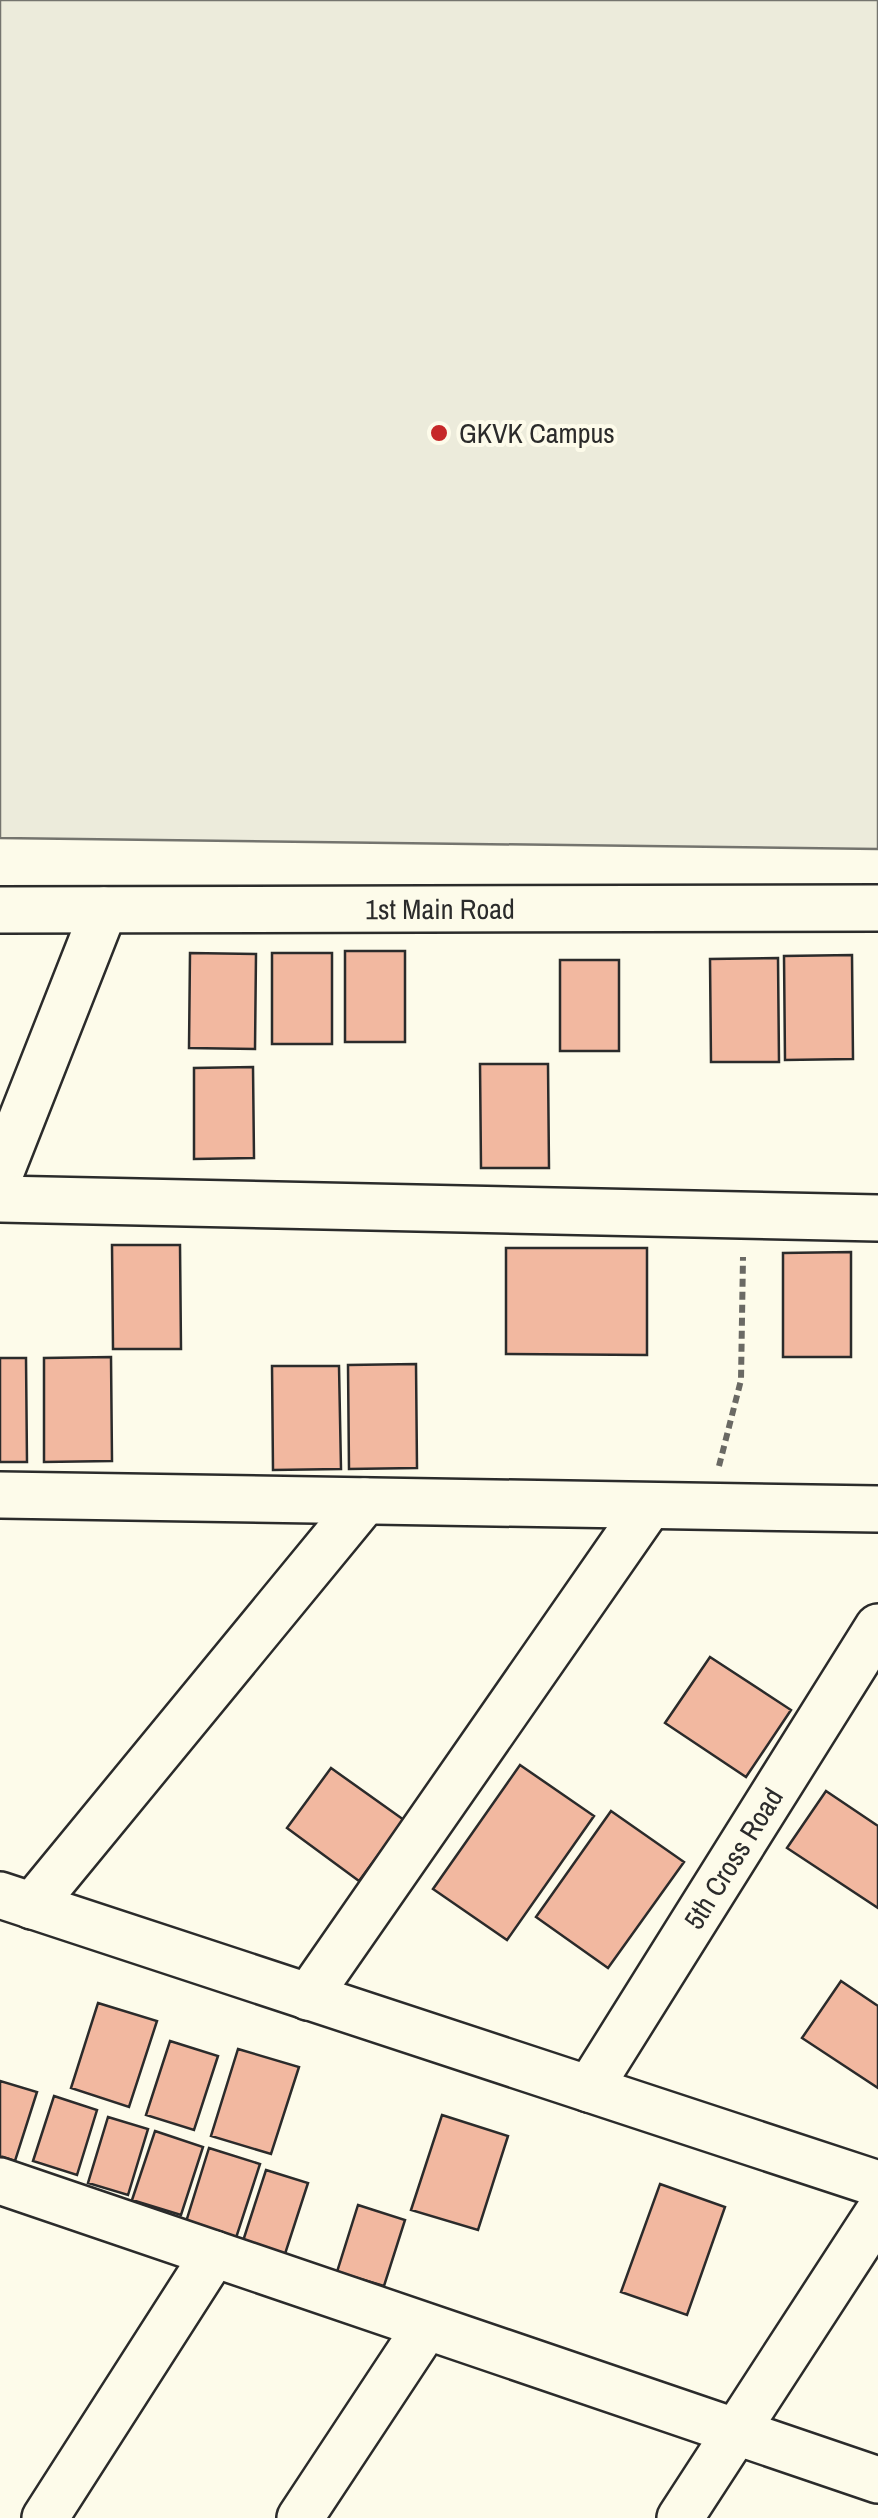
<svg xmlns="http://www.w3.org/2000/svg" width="878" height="2518" font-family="'Archivo Narrow',sans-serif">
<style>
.green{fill:#ecebdb;stroke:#74746e;stroke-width:2.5}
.building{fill:#f2b8a0;stroke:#2b2b2b;stroke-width:2.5}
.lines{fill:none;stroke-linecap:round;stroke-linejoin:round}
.minor-casing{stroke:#2b2b2b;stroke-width:50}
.path{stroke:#6a6964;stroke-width:6;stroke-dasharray:8 5;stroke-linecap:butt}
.minor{stroke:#fdfbea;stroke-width:45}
.poi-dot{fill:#c62828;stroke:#fdfbea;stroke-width:4}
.labels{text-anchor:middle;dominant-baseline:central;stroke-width:8;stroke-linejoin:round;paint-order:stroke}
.poi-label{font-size:28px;fill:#2b2b2b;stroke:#fdfbea;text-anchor:start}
.street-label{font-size:28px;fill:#2b2b2b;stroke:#fdfbea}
</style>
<rect width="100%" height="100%" fill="#fdfbea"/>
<path class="green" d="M0 0H878V849L0 838Z"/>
<path class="building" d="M345 951H405V1042H345Z
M190 953 256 954 255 1049 189 1048Z
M272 953H332V1044H272Z
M852 955 853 1059 785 1060 784 956Z
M778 958 779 1062H711L710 959Z
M560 960H619V1051H560Z
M480 1064H548L549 1168H481Z
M253 1067 254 1158 194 1159V1068Z
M112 1245H180L181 1349H113Z
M506 1248H647V1355L506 1354Z
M851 1252V1357H783V1253Z
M111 1357 112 1461 44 1462V1358Z
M0 1358H26L27 1462H0Z
M416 1364 417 1468 349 1469 348 1365Z
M272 1366H339L341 1469 273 1470Z
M710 1657 791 1710 746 1777 665 1723Z
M520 1765 594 1816 507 1940 433 1889Z
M331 1768 404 1820 359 1881 287 1828Z
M826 1791 878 1826V1908L787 1848Z
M611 1811 684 1862 608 1968 536 1917Z
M841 1981 878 2006V2088L802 2038Z
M98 2003 157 2021 129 2107 71 2088Z
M170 2041 218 2056 194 2130 146 2115Z
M238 2049 299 2067 271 2154 211 2136Z
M0 2081 37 2092 15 2161 0 2156Z
M54 2096 97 2110 77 2175 33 2161Z
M442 2115 508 2136 478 2230 411 2210Z
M108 2117 148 2129 128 2195 88 2183Z
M155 2131 203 2147 181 2215 132 2200Z
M209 2148 260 2164 236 2238 186 2222Z
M266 2170 308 2183 285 2254 243 2241Z
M660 2184 725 2207 687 2315 621 2292Z
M358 2205 405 2220 384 2286 337 2272Z"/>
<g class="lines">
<defs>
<g id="minor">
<path id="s1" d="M0 910 878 908"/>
<path d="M0 1174 104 910"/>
<path d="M0 1199 878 1218"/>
<path d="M0 1495 878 1509"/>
<path d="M0 1895 878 2184"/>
<path d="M32 1906 365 1501"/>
<path d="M308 1997 649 1506"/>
<path id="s2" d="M589 2089 878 1627"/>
<path d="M0 2181 878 2480"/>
<path d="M45 2518 214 2254"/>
<path d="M300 2518 426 2327"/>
<path d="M680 2518 878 2213"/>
</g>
</defs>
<use href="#minor" class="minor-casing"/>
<path class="path" d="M719 1466 741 1380 743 1257"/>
<use href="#minor" class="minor"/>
</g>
<circle class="poi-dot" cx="439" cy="433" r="10"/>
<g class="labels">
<g class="poi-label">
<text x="459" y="433">GKVK Campus</text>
</g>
<g class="street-label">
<text stroke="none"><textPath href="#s1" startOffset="440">1st Main Road</textPath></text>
<text stroke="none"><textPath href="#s2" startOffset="272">5th Cross Road</textPath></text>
</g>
</g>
</svg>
